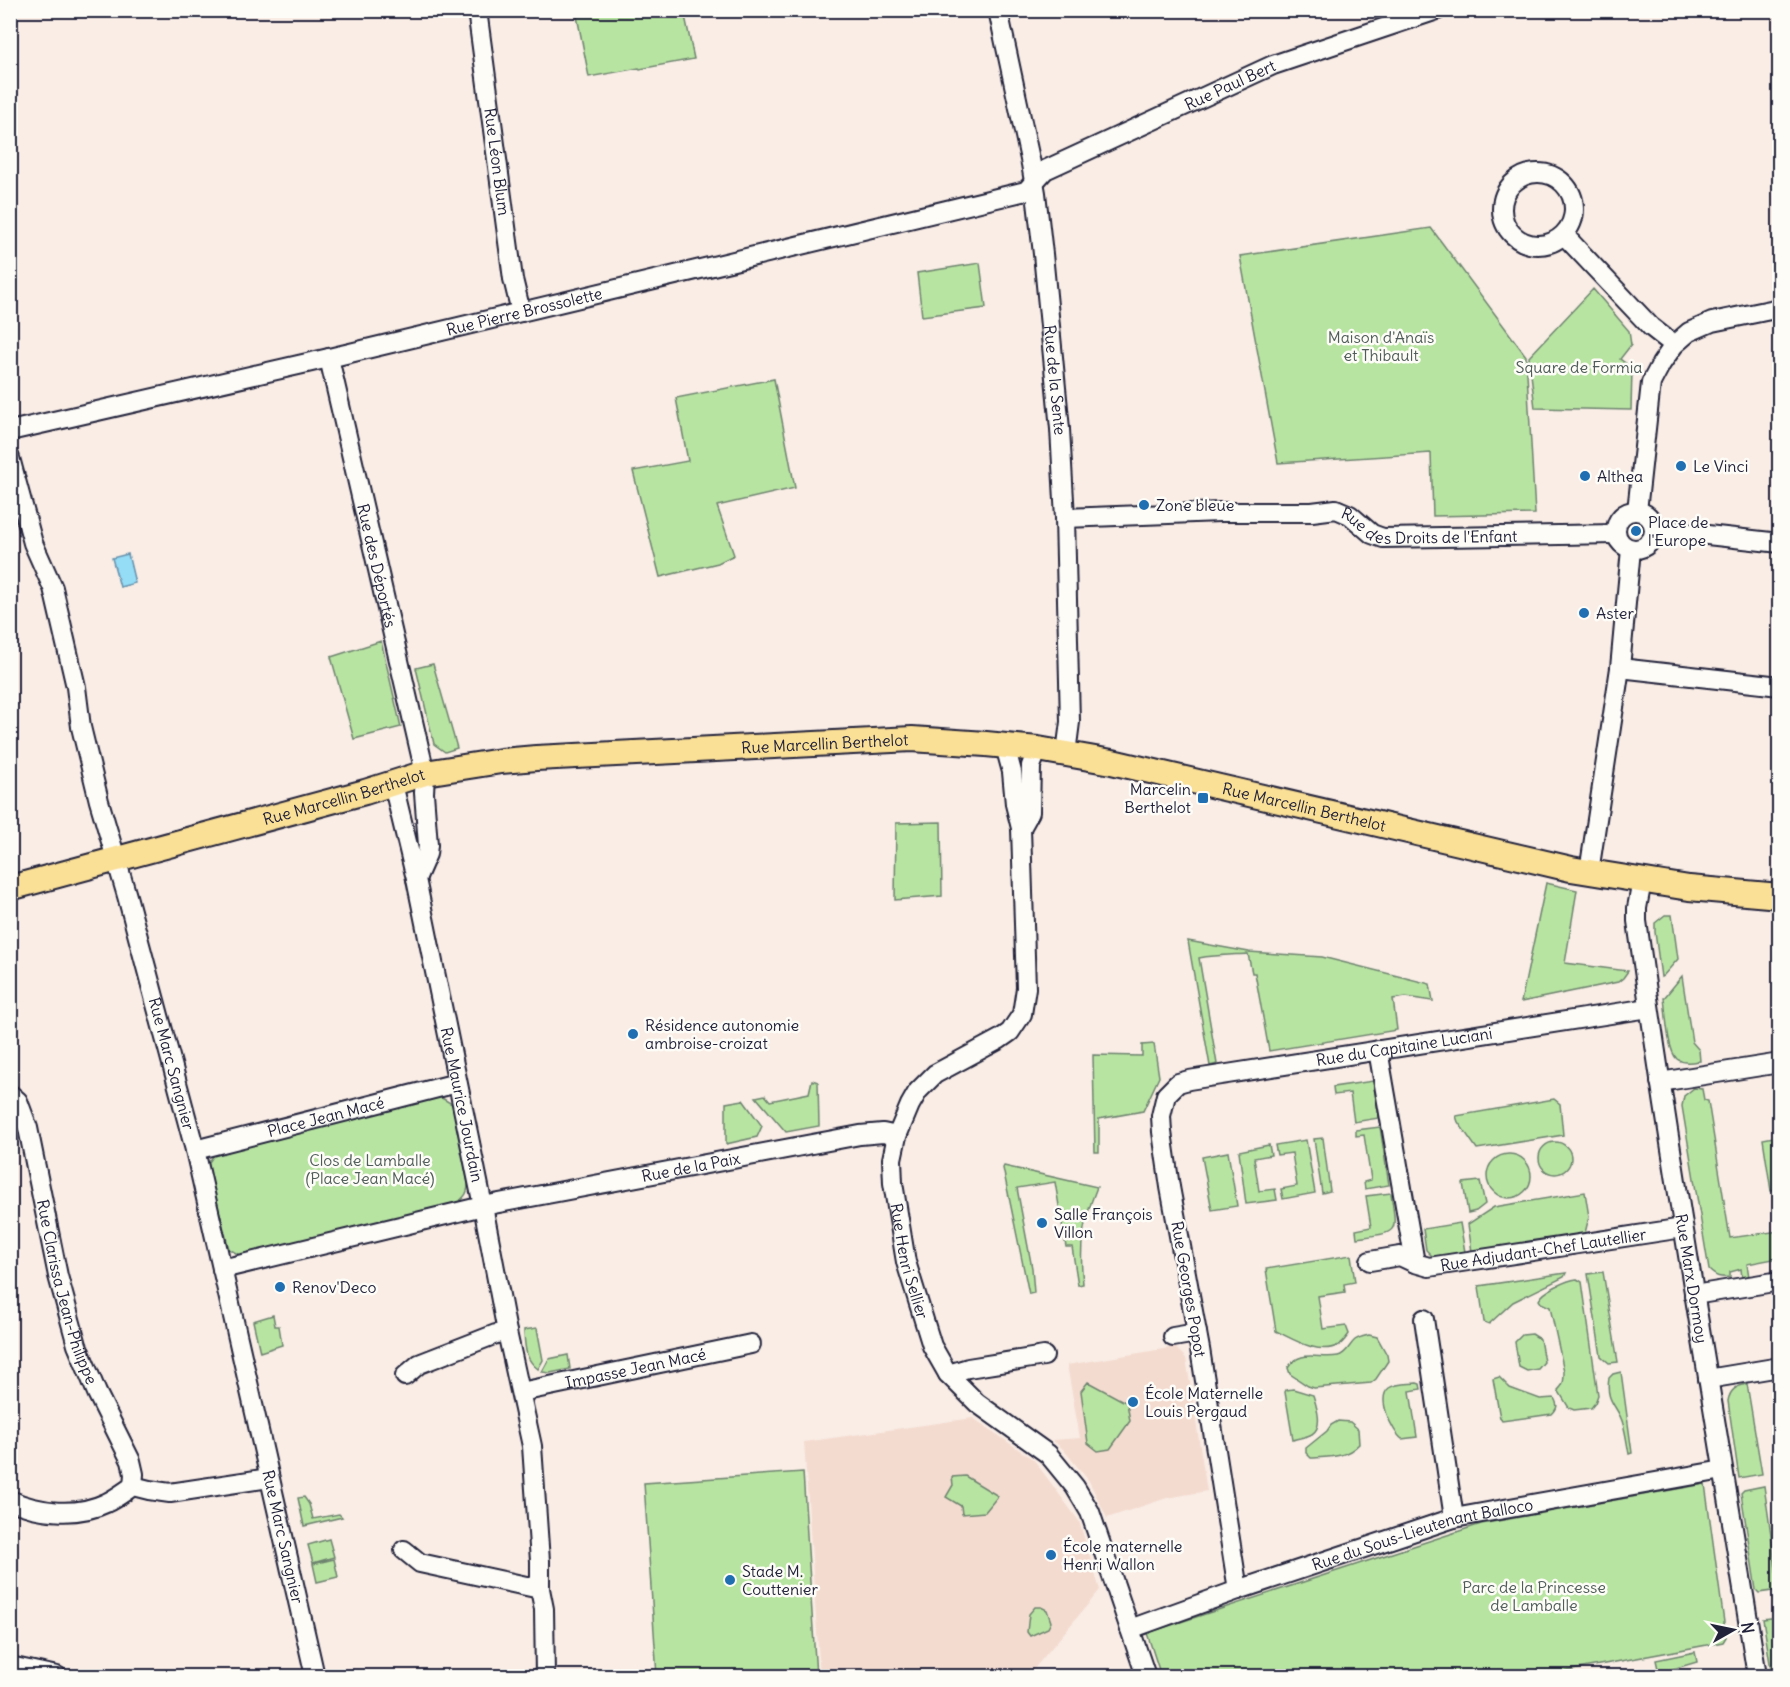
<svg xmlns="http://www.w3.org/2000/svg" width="1790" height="1687" font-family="Delius,sans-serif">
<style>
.built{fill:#f4dbd0}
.green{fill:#b8e4a2;stroke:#6d836e;stroke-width:1.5}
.water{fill:#95dcf7;stroke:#6792ac;stroke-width:1.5}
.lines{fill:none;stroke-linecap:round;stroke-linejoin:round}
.minor-casing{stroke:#22223b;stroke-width:22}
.major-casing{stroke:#22223b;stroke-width:28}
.minor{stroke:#fdfcf7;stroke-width:18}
.major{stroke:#fadf96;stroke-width:24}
.poi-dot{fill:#1f6fb2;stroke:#fdfcf7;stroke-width:2}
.labels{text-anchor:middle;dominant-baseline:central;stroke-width:5;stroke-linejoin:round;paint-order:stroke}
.street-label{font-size:16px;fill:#22223b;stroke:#fdfcf7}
.park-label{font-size:16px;fill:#4f5c5a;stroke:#fdfcf7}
.poi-label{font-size:16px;fill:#22223b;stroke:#fdfcf7;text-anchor:start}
</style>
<rect width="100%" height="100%" fill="#f9ede5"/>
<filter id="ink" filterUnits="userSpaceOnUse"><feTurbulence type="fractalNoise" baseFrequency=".0167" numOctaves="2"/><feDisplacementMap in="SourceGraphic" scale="12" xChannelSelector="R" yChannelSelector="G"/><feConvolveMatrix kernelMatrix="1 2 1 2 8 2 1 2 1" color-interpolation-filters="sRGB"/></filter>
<g filter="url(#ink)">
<path class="built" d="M1175 1347 1186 1358 1207 1491 1167 1498 1107 1518 1089 1481 1063 1449 1052 1440 1080 1438 1067 1365Z
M973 1418 1034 1460 1079 1521 1100 1590 1028 1676H820L804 1442Z"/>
<path class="green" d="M582 10 630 11 631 13 643 10 684 11 694 59 640 69 639 68 589 77 576 11Z
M1431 228 1526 356 1535 514 1433 516 1431 453 1278 463 1240 256Z
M980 263 986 308 922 316 917 273Z
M1593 289 1629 331 1631 345 1620 359 1632 368 1631 410 1535 408 1529 357Z
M774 379 795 488 717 506 734 555 718 563 660 577 633 471 688 461 676 398Z
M381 641 401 727 354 739 331 657Z
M433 664 457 748 445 752 434 744 416 668Z
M941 822 942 896 895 900 896 823Z
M1546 883 1577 890 1565 963 1628 971 1623 978 1618 982 1521 1002Z
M1665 915H1672L1678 959 1663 976 1661 977 1655 932V923Z
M1188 941 1249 952 1322 957 1430 984 1433 1001 1406 997 1393 999 1397 1030 1269 1051 1255 973H1252L1248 954C1231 955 1215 955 1199 958L1217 1064 1210 1066Z
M1682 976 1692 1042 1699 1050 1700 1061C1693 1062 1684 1064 1677 1059 1667 1050 1666 1012 1664 998Z
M1154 1044 1159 1077 1143 1111 1099 1119V1152H1095L1093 1055 1142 1056V1045Z
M812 1080 818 1082 819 1126 786 1132 756 1097 765 1095 770 1101 809 1093Z
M1373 1081 1379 1118 1354 1122 1350 1093 1334 1095 1333 1087Z
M1694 1088 1702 1089 1704 1100 1708 1101 1730 1238 1779 1231V1258L1747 1264 1749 1277 1742 1278 1741 1269 1730 1272V1277C1720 1278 1716 1277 1709 1270L1682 1106 1684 1096Z
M440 1097 452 1104 455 1112 468 1183C468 1192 466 1196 458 1202L247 1256H241L229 1249 208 1168 209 1162 214 1155Z
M1554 1099 1560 1104 1563 1135 1477 1149 1458 1122 1456 1116Z
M743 1100 762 1126 757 1137 726 1144V1103Z
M1380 1127 1389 1185 1365 1189 1364 1182 1371 1180 1364 1135 1356 1136V1130Z
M1779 1136V1190L1771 1191 1763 1139Z
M1323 1138 1330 1191 1322 1193 1314 1139Z
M1306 1140 1315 1193 1283 1199 1281 1189 1297 1186 1292 1153 1277 1155 1275 1145Z
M1539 1158a16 16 0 1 1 32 0a16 16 0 1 1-32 0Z
M1269 1145 1271 1155 1254 1158 1259 1191 1275 1189 1277 1200 1246 1204 1239 1151Z
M1228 1152 1237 1206 1212 1210 1202 1157Z
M1487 1176a22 22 0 1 1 44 0a22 22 0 1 1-44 0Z
M1004 1166 1097 1187C1082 1224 1079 1245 1083 1284L1078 1285 1072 1247H1066L1055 1182 1017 1188 1032 1268 1034 1293 1029 1294 1003 1168Z
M1480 1181 1485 1204 1476 1211 1468 1213 1463 1183Z
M1585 1192 1589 1217 1585 1233 1472 1252 1468 1224 1494 1207Z
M1391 1193C1397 1235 1399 1232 1357 1238L1356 1230 1371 1227 1366 1196Z
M1460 1223 1465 1252 1433 1257 1426 1250 1423 1229Z
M1351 1255 1355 1282 1344 1284 1345 1292 1318 1296 1323 1329 1346 1326 1349 1334C1346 1338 1343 1343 1339 1345 1319 1356 1293 1339 1276 1331L1266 1269Z
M1603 1272 1618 1362 1609 1363 1601 1356 1588 1274Z
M1566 1273 1564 1277 1513 1302 1489 1324 1484 1322 1479 1286Z
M1577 1279 1582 1282 1598 1395 1595 1403 1591 1408 1574 1410 1569 1408 1558 1390C1564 1385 1564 1379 1564 1371L1550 1307 1541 1303 1539 1300C1543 1291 1567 1280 1577 1279Z
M273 1315 275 1326H279L282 1345 260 1352 253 1321Z
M537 1328 543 1360 538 1369C525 1359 525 1348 524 1332V1330Z
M1532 1334 1540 1339 1544 1362 1538 1369 1527 1371 1519 1367 1515 1342 1522 1335Z
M1369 1335 1377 1337 1387 1355 1388 1361 1376 1379 1371 1383 1314 1388 1308 1386 1290 1374 1288 1368C1300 1348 1319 1360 1338 1356 1347 1354 1349 1345 1355 1340 1359 1337 1365 1336 1369 1335Z
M568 1355 570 1369 550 1373 542 1372 549 1359Z
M1621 1372 1632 1453 1629 1454C1627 1444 1626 1434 1623 1424 1618 1405 1605 1403 1609 1378L1613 1374Z
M1499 1377 1510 1388 1540 1399 1554 1398C1558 1405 1558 1408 1552 1414L1502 1421 1500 1418 1493 1379Z
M1088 1382 1127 1403 1130 1421 1110 1449 1098 1451 1088 1443 1081 1391Z
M1417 1383 1420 1384 1421 1389 1410 1391 1417 1437 1402 1439C1392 1431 1376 1398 1389 1388 1396 1383 1409 1384 1417 1383Z
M1747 1384 1762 1474 1739 1478 1728 1401C1730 1390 1736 1386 1747 1384Z
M1293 1389 1313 1395C1316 1405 1324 1427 1312 1434 1307 1437 1299 1438 1293 1440L1285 1392 1286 1390Z
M1338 1421 1350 1422 1358 1429 1359 1444C1346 1458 1329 1457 1311 1458L1306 1453V1448L1327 1431 1331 1425Z
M803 1472 816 1676H657L644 1483Z
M965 1476 998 1496 985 1512 962 1514 961 1506 946 1497 953 1485 952 1477Z
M1705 1484 1726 1637 1723 1642 1540 1676H1161L1147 1633 1481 1524Z
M1764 1486 1779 1590 1759 1593 1756 1590 1741 1493 1744 1490Z
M304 1497 309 1504 313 1519 339 1514 342 1517 304 1526 298 1498Z
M329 1539 334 1557 313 1563 308 1545Z
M334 1559 338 1577 317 1582 313 1564Z
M1035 1607H1041L1047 1610 1051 1622 1048 1628 1030 1636 1027 1632 1029 1614Z
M1779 1617V1676H1772L1763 1619Z
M1695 1652 1697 1662 1659 1673 1656 1660Z"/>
<path class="water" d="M128 554 135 583 120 587 112 558Z"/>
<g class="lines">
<defs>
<g id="minor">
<path id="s1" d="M477 10 513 279 521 312"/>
<path id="s2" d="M998 10 1031 164 1036 193 1043 254 1060 429 1065 518 1070 722 1066 753"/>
<circle cx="1538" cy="209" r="36"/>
<path d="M1564 235 1651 327 1674 345"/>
<path id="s3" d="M329 358 425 773 424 793 428 845 427 854 416 879"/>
<path id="s4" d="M10 431 329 358 1026 191 1045 170 1273 65 1437 10"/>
<path id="s5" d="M10 458 33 543 53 588 76 687 81 727 99 801 127 896 195 1150 315 1676"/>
<path d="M1637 511 1651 383 1661 364 1674 345 1689 332 1712 322 1780 308"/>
<circle cx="1635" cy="530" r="19"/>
<path id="s6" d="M1065 518 1220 512H1312L1336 509 1350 515 1372 534 1383 538 1616 534"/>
<path d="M1654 532 1671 531 1780 543"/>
<path d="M1620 668 1780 686"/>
<path id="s7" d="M1005 746 1012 772 1015 804 1021 828 1026 988 1022 1014 1010 1032 1000 1039 935 1074 918 1091 910 1105 897 1136 892 1159 893 1183 906 1262 932 1346 948 1374 977 1403 1048 1454 1075 1487 1090 1512 1146 1676"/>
<path id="s8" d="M393 784 416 879 483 1206 507 1332 532 1446 540 1561V1589L544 1609 545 1676"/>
<path d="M1021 828 1030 812 1031 766 1038 749"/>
<path d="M1589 872 1620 668 1631 549"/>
<path id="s9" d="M1642 881 1637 908V921C1672 1174 1717 1425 1757 1676"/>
<path d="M1378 1050 1415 1263"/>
<path d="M1660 1082 1780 1063"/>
<path id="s10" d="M10 1094 18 1101 28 1128 58 1276 77 1345 97 1393 131 1461 134 1474 133 1486"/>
<path id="s11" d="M195 1150 457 1083"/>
<path id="s12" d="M1370 1261 1400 1256 1415 1263 1429 1267 1683 1228"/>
<path id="s13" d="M222 1269 483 1206 860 1135 883 1133 897 1136"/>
<path d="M1694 1295 1780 1281"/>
<path d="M1424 1319 1454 1518"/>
<path d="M1173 1337 1197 1333"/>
<path d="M948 1374 968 1368 1044 1356"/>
<path d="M405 1376 419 1364 496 1334 507 1332"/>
<path d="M1708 1379 1780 1367"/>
<path id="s14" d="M521 1392 751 1344"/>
<path d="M10 1500C38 1513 77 1517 106 1503 115 1499 124 1492 133 1486L149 1490 170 1493 269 1478"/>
<path d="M404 1550 420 1563 540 1589"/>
<path id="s15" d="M1238 1590 1200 1349 1170 1187 1162 1132 1161 1116 1166 1095 1178 1083 1189 1080 1649 1008"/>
<path id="s16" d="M1130 1629 1238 1590 1454 1518 1723 1470"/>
<path d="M10 1666 57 1676"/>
</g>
<g id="major">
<path id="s17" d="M10 888 365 792 425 773 501 761 536 758 912 739 986 744 1038 749 1112 762 1571 869 1689 888 1780 896"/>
</g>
</defs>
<use href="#minor" class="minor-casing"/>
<use href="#major" class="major-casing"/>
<use href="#minor" class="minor"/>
<use href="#major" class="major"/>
</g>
</g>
<g class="poi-dot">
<circle cx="1681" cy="466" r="6"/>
<circle cx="1585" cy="476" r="6"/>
<circle cx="1144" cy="505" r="6"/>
<circle cx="1636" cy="531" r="6"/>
<circle cx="1584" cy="613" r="6"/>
<rect x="1197" y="792" width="12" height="12" rx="3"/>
<circle cx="633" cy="1034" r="6"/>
<circle cx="1042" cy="1223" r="6"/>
<circle cx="280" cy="1287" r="6"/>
<circle cx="1133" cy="1402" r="6"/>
<circle cx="1051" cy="1555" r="6"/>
<circle cx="730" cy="1580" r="6"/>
</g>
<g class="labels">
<g class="street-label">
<text stroke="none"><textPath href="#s4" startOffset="1276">Rue Paul Bert</textPath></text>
<text stroke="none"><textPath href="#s1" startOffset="153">Rue Léon Blum</textPath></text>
<text stroke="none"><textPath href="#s4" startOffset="528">Rue Pierre Brossolette</textPath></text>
<text stroke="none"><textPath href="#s2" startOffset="375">Rue de la Sente</textPath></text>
<text stroke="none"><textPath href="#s6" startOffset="370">Rue des Droits de l'Enfant</textPath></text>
<text stroke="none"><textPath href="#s3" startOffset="213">Rue des Déportés</textPath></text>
<text stroke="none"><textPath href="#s17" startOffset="832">Rue Marcellin Berthelot</textPath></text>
<text stroke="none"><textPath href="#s17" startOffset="346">Rue Marcellin Berthelot</textPath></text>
<text stroke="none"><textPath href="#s17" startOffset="1318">Rue Marcellin Berthelot</textPath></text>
<text stroke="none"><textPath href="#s15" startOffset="748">Rue du Capitaine Luciani</textPath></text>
<text stroke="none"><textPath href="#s5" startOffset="628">Rue Marc Sangnier</textPath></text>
<text stroke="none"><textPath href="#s8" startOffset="328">Rue Maurice Jourdain</textPath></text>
<text stroke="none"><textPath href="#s11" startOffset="135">Place Jean Macé</textPath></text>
<text stroke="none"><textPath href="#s13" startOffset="480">Rue de la Paix</textPath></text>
<text stroke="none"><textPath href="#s12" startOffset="177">Rue Adjudant-Chef Lautellier</textPath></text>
<text stroke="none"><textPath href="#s7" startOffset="579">Rue Henri Sellier</textPath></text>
<text stroke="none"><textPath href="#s9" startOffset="402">Rue Marx Dormoy</textPath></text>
<text transform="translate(1189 1289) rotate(80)">Rue Georges Popot</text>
<text stroke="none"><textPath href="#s10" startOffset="208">Rue Clarissa Jean-Philippe</textPath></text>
<text stroke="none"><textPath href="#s14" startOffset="117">Impasse Jean Macé</textPath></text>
<text stroke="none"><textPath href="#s16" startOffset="308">Rue du Sous-Lieutenant Balloco</textPath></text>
<text stroke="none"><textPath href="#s5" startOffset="1114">Rue Marc Sangnier</textPath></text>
</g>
<g class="park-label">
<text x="1381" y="337">Maison d'Anaïs<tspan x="1381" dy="18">et Thibault</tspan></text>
<text x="1579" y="367">Square de Formia</text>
<text x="370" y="1160">Clos de Lamballe<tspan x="370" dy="18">(Place Jean Macé)</tspan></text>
<text x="1534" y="1587">Parc de la Princesse<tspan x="1534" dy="18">de Lamballe</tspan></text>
</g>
<g class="poi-label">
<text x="1693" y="466">Le Vinci</text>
<text x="1597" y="476">Althea</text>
<text x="1156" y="505">Zone bleue</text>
<text x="1648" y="522">Place de<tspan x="1648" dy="18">l'Europe</tspan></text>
<text x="1596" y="613">Aster</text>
<text x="1191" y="789" text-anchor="end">Marcelin<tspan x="1191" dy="18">Berthelot</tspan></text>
<text x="645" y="1025">Résidence autonomie<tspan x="645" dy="18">ambroise-croizat</tspan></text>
<text x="1054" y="1214">Salle François<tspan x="1054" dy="18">Villon</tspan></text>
<text x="292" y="1287">Renov'Deco</text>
<text x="1145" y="1393">École Maternelle<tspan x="1145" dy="18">Louis Pergaud</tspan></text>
<text x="1063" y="1546">École maternelle<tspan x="1063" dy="18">Henri Wallon</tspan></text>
<text x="742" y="1571">Stade M.<tspan x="742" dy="18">Couttenier</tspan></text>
</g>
</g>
<rect width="1790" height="1687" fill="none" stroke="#fdfcf7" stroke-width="36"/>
<rect x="18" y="18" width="1754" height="1651" fill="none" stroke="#22223b" stroke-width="2" filter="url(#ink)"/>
<g transform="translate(1733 1630) rotate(81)" stroke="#fdfcf7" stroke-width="4.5" paint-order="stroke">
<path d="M0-4.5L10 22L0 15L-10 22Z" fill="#22223b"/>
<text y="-9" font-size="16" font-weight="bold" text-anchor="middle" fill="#22223b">N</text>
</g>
</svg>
